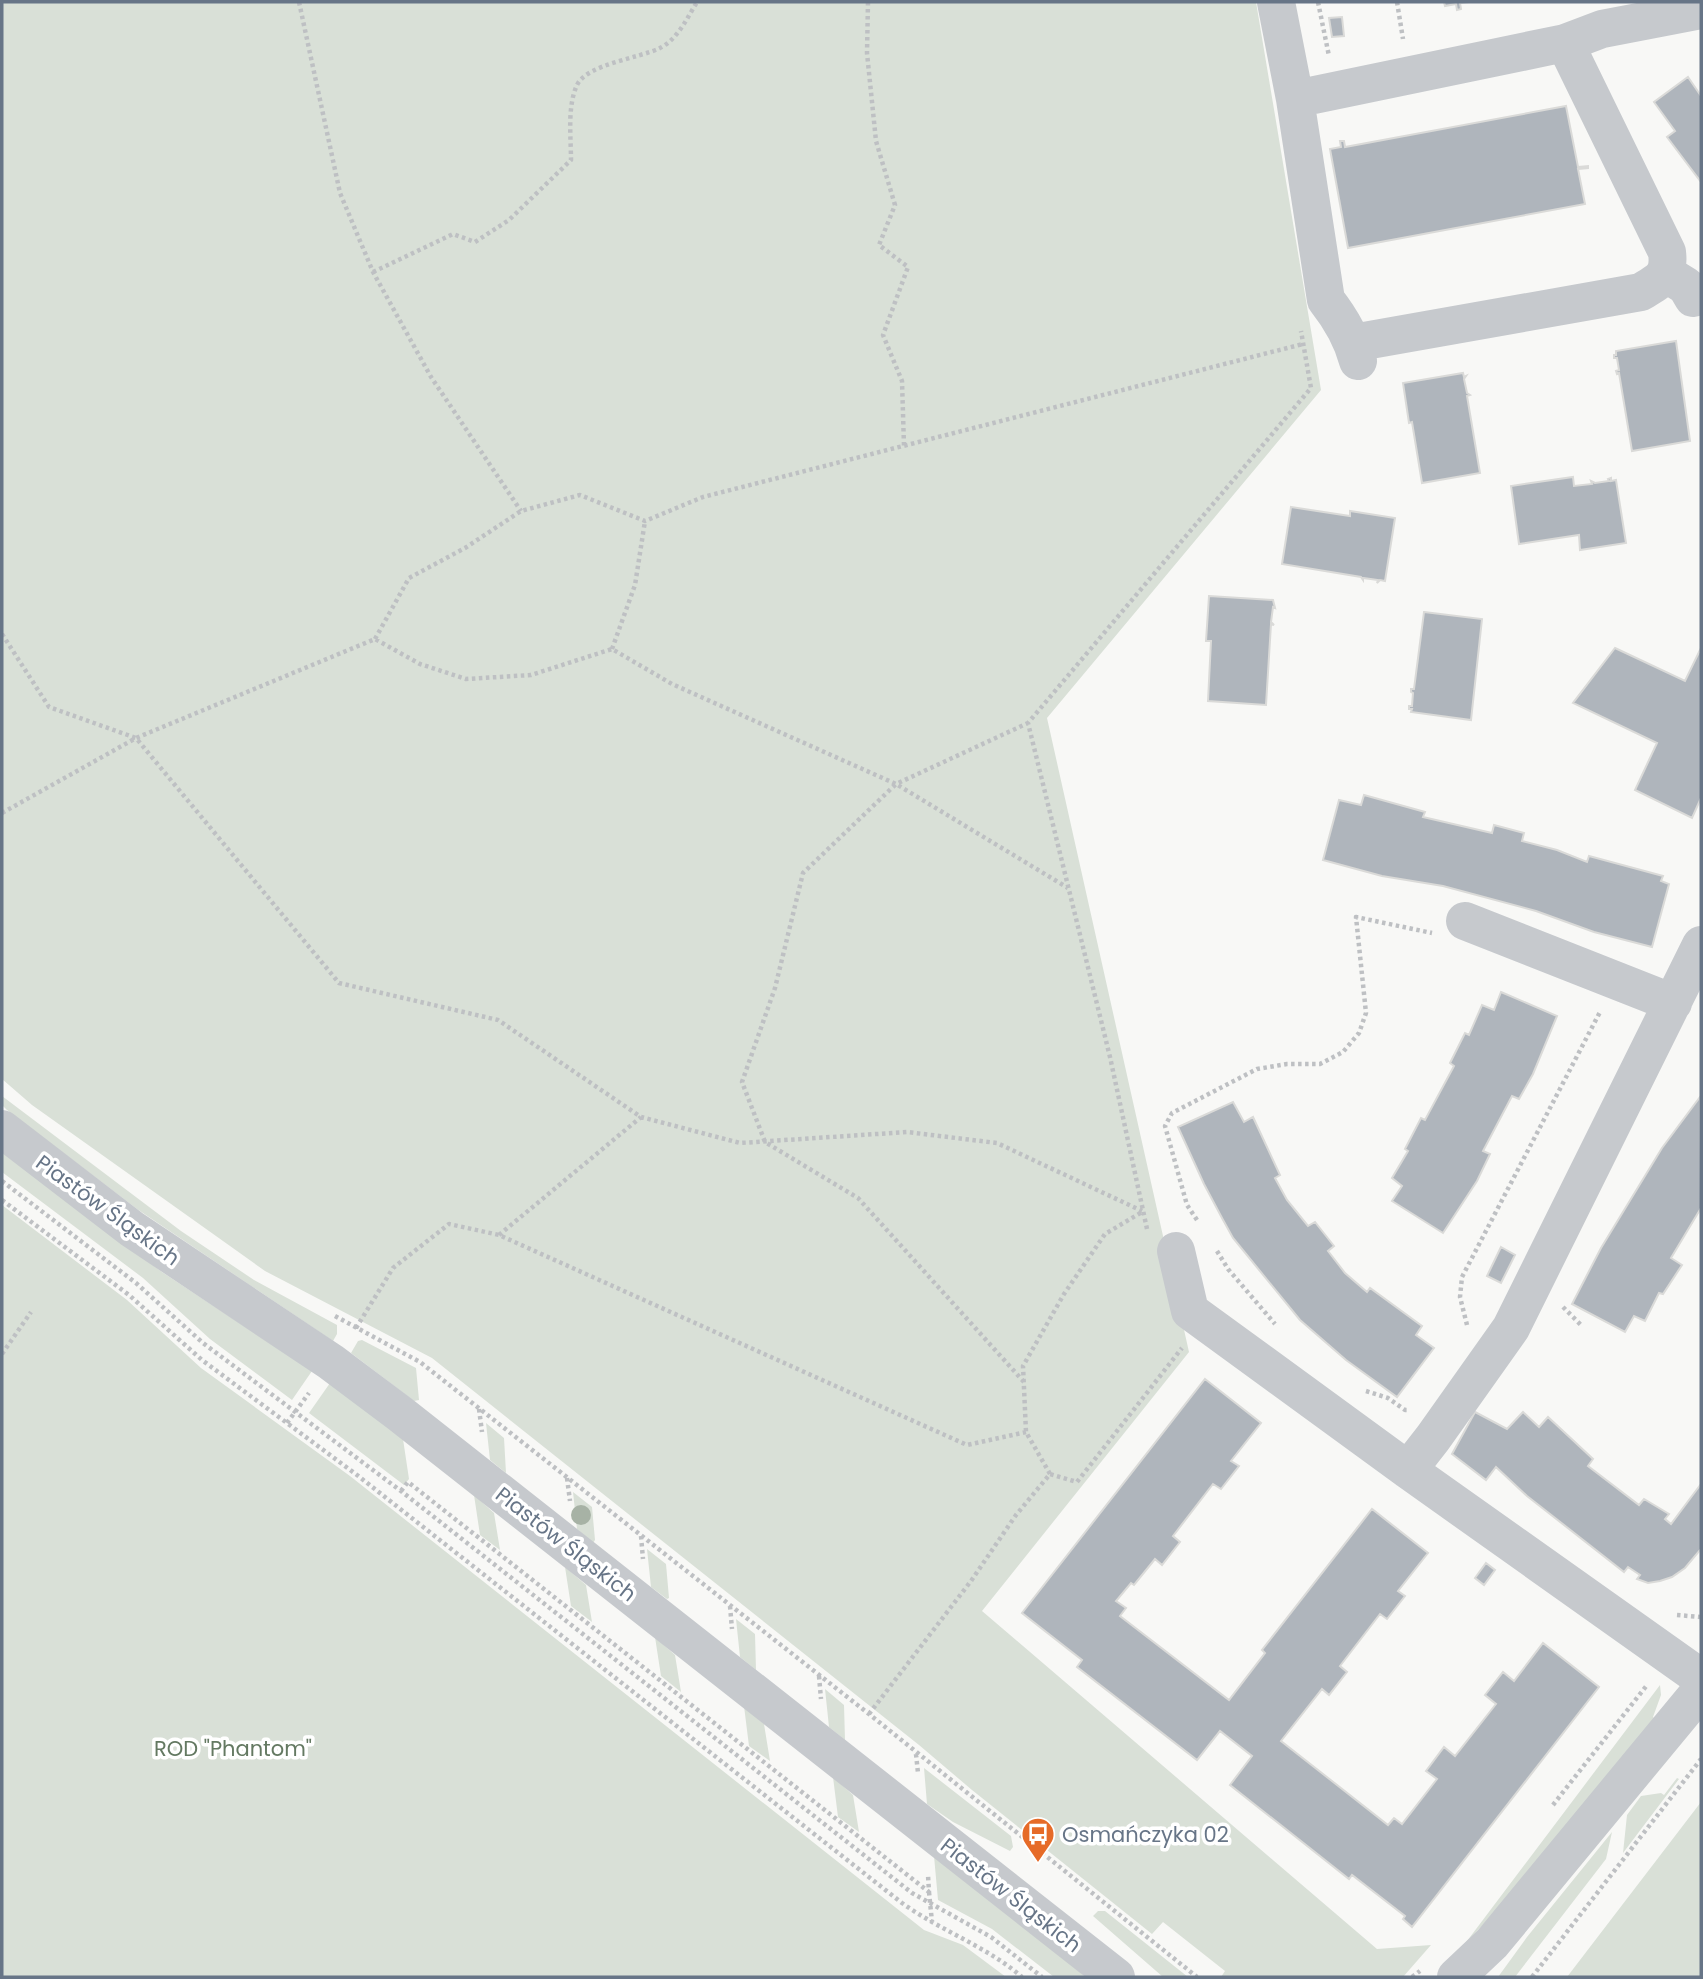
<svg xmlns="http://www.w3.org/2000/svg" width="1703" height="1979" font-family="Poppins,sans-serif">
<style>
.green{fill:#d9e0d7}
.building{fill:#afb5bc;stroke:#dadad8;stroke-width:2}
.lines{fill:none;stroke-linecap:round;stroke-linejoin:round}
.path{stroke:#bec0c3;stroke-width:4.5;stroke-dasharray:3.5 3.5;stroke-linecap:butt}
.minor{stroke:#c6c9cd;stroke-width:38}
.tree{fill:#a7b2a5}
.labels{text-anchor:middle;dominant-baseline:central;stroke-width:7;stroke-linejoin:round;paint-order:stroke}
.street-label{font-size:21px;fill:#677587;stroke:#fff}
.park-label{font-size:21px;fill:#647962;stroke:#fff}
.poi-label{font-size:21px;fill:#677587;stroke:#fff;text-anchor:start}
</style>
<rect width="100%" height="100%" fill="#f8f8f6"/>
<path class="green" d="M2 2H1256L1321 390 1047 718 1189 1352 982 1611 1377 1949 1431 1945 1403 1977H1221L1225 1971 1163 1922 1152 1934 972 1790 919 1745 432 1358 265 1271 32 1105 2 1079Z
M2 1096 181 1231 254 1280 337 1325V1334L333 1341 137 1209 7 1110 2 1105Z
M2 1152 162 1272 312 1371 292 1400 210 1339 143 1278 2 1172Z
M2 1205 127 1300 201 1368 350 1476 924 1930 963 1945 1006 1977H2Z
M362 1340 416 1368 419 1400 414 1401 351 1353 358 1341Z
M330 1383 403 1439 409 1479 404 1485 309 1413Z
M486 1423 504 1438 506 1473 490 1460Z
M573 1492 592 1507 595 1540 593 1543 577 1529Z
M474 1495 494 1513 500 1550 480 1535Z
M647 1549 666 1564 669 1598 667 1599 651 1587Z
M565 1567 586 1585 592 1622 571 1606Z
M736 1619 755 1634 756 1670 740 1657Z
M655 1637 675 1655 681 1692 661 1676Z
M1660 1685 1661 1695 1653 1717 1655 1719 1494 1913 1464 1945Z
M825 1689 844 1705 845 1740 829 1727Z
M744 1706 764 1724 770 1761 749 1746Z
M924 1768 1011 1836 1013 1847 1010 1851 953 1822 927 1804Z
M833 1777 853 1795 859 1832 838 1817Z
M1677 1778 1679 1779 1623 1853 1627 1815 1641 1796 1661 1793 1664 1795Z
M1701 1802V1977H1567Z
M1612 1832 1606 1859 1515 1977H1498L1527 1937Z
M934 1856 1068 1961 1085 1977H1054L992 1929 938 1900Z
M1098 1911H1105L1188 1977H1163L1093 1916Z"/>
<path class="building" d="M1444 2H1469L1460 3 1461 9 1457 10 1456 4 1445 6Z
M1342 17 1344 36 1332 37 1329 18Z
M1688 77 1701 96V182L1667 137 1675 131 1654 102Z
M1566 106 1578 167 1588 166V168L1578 169 1585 204 1348 248 1330 149 1341 147 1340 141H1344L1345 147Z
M1676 341 1690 441 1632 451 1619 373 1617 374 1616 371 1619 370 1617 358H1614V355H1616V351Z
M1463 373 1464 377 1466 376 1464 379 1467 393 1470 395 1467 396 1480 473 1422 483 1412 422 1409 423 1403 383Z
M1573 477 1574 486 1592 484 1591 481 1595 483 1609 481 1608 479 1611 478V481L1616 480 1626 543 1580 550 1579 535 1519 544 1511 486Z
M1291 507 1350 516V511L1395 518 1385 581 1380 580 1377 583 1378 580 1363 578V580L1361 577 1282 564Z
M1209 596 1273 600 1275 608 1273 607 1271 622 1274 625 1271 624 1266 705 1208 701 1211 641H1206Z
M1424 612 1482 619 1471 720 1411 712 1412 709H1409V706H1412L1413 693 1411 692V689H1414Z
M1615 648 1685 681 1701 648V798L1692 818 1635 790 1657 743 1573 703Z
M1364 795 1425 812 1423 817 1492 833 1494 825 1524 833 1522 841 1557 850 1587 862 1589 856 1663 876 1661 881 1669 884 1652 947 1594 932 1536 911 1443 886 1382 876 1323 860 1339 800 1361 805Z
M1501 992 1557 1016 1533 1074 1519 1099 1512 1096 1483 1151 1490 1154 1477 1181 1443 1233 1392 1201 1402 1186 1392 1178 1408 1151 1405 1149 1421 1118 1425 1120 1454 1066 1450 1063 1465 1033 1469 1035 1482 1005 1494 1010Z
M1700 1097 1701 1208 1671 1258 1682 1265 1663 1294 1659 1293 1645 1321 1634 1316 1625 1332 1572 1304 1601 1248 1662 1148Z
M1233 1102 1244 1122 1253 1117 1280 1175 1275 1178 1287 1200 1308 1226 1315 1222 1334 1246 1328 1251 1345 1273 1367 1292 1370 1288 1422 1326 1416 1335 1434 1348 1397 1397 1346 1360 1300 1320 1233 1238 1222 1218 1204 1184 1178 1127Z
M1501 1247 1515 1255 1501 1283 1487 1276Z
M1205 1379 1261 1423 1231 1461 1239 1466 1221 1489 1213 1484 1173 1536 1180 1542 1162 1565 1155 1559 1134 1585 1131 1583 1116 1601 1126 1608 1120 1616 1229 1700 1265 1653 1262 1650 1372 1509 1428 1553 1398 1591 1405 1596 1387 1619 1380 1614 1340 1666 1347 1672 1329 1695 1322 1689 1281 1741 1388 1825 1394 1818 1402 1824 1437 1779 1426 1771 1444 1747 1455 1756 1496 1704 1485 1695 1503 1672 1514 1681 1543 1643 1599 1687 1412 1927 1403 1919 1405 1916 1352 1875 1349 1879 1230 1785 1252 1756 1220 1731 1197 1760 1077 1667 1082 1660 1022 1613Z
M1475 1412 1507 1429 1523 1412 1539 1427 1548 1417 1593 1459 1588 1466 1639 1505 1644 1499 1669 1514 1665 1519 1671 1524 1701 1484V1549L1685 1568 1672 1577 1660 1581 1648 1583 1637 1579 1640 1575 1628 1567 1624 1572 1527 1496 1496 1467 1486 1480 1452 1454Z
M1486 1563 1495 1570 1484 1585 1475 1578Z"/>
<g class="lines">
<path class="path" d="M299 2 340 193 373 272 431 377 521 511
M868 2 867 53 876 141 895 205 879 245 908 267 883 335 902 381 904 446
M1318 2 1329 56
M1397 2 1403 39
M373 272 453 234 475 242 509 220 571 160C571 137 567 107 577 85 587 64 640 58 660 48 678 39 687 18 697 2
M2 634 49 707 136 738 339 983 498 1020 641 1117 740 1143 907 1132 997 1143 1142 1211
M375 639 409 578 465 548 521 511 580 495 645 521 703 497 1303 344
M612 649 635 585 645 521
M2 813 136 738 375 639 420 664 466 679 531 675 612 649 672 684 896 784 1028 723
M2 1181 136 1283 203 1343 401 1491 912 1893 991 1937 1042 1977
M2 1200 129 1295 202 1360 357 1475 902 1903C941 1931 986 1946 1022 1977
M1197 1220 1187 1205 1165 1126 1172 1113 1257 1069 1287 1064H1320L1343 1052 1359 1033 1366 1013 1356 917 1432 933
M1147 1229 1110 1057 1028 723 1311 388 1301 331
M499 1235 641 1117
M1217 1251 1228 1269 1275 1324
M1563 1307 1582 1326
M335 1316 420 1362 869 1714 1197 1977
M1467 1325 1460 1297 1462 1277 1600 1012
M356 1328 393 1268 449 1224 499 1235 967 1445 1026 1432
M2 1354 31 1312
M1024 1382 858 1198 765 1142 742 1082 775 988 803 873 896 784 1068 888
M1366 1391 1388 1398 1405 1410H1408
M479 1409 482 1432
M287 1423 309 1393
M1050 1474 1026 1432 1023 1366 1064 1294 1105 1234 1142 1212
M567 1478 570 1501
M401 1491 408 1482 929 1892 928 1875
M641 1536 643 1559
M730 1606 732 1629
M1677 1615 1700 1617
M819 1676 821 1699
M869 1714 971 1581 1016 1515 1050 1474 1077 1482 1182 1348
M916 1754 918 1773
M1553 1805 1647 1685
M929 1892 932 1922
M1412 1977 1420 1971
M1532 1977 1701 1759"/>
<path class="minor" d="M1276 2 1295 99 1326 300C1341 319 1352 338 1358 361
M1295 99 1565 43 1602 29 1701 10
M1665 273 1686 286 1693 298
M1353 343 1641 292C1660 280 1670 277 1667 252L1565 43
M1465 921 1673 1003
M2 1129 132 1229 331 1362 399 1413 1116 1977
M1176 1251 1190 1311 1408 1470 1701 1678
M1408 1470 1433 1438 1511 1328 1701 945
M1456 1977 1492 1943 1701 1690"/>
</g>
<circle class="tree" cx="581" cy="1515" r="10"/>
<defs>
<symbol id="bus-pin" viewBox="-11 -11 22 30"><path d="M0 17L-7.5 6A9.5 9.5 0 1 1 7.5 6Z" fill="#e66b28" stroke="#fff"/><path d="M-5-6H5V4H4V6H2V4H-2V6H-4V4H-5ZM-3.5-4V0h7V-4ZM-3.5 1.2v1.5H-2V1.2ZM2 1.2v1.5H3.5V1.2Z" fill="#fff"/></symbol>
</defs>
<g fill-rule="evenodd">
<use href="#bus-pin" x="1019" y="1815" width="38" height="52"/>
</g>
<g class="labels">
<g class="street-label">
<text transform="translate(108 1210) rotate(36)">Piastów Śląskich</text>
<text transform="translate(566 1544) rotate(38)">Piastów Śląskich</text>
<text transform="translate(1011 1895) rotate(38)">Piastów Śląskich</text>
</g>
<g class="park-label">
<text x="233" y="1748">ROD "Phantom"</text>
</g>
<g class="poi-label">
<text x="1062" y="1834">Osmańczyka 02</text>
</g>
</g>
<rect width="1703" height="1979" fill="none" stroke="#677587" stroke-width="7"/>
</svg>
